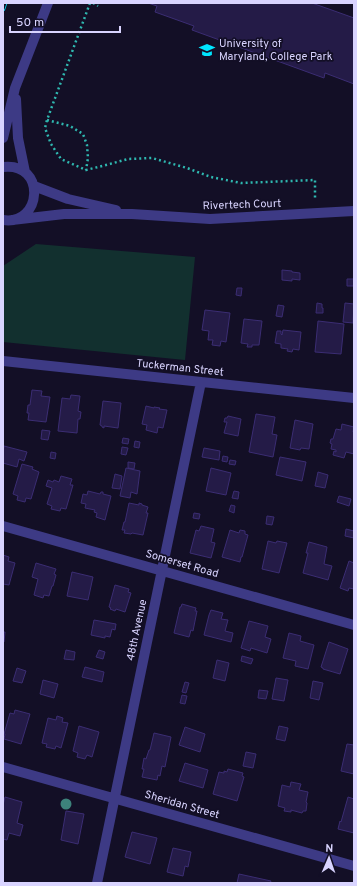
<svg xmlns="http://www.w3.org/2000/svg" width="357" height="886" font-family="Overpass,sans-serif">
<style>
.green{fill:#12302f}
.building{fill:#241b47;stroke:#3b2d73}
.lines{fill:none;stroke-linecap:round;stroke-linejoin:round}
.path{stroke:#2fb8b0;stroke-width:2.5;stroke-dasharray:2 3;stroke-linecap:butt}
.street{stroke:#3d3a85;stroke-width:10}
.rail-casing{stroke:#00e5ff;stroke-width:4.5}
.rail{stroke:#130f26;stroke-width:3;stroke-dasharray:9;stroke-linecap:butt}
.tree{fill:#3d827b}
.labels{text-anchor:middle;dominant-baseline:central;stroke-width:3.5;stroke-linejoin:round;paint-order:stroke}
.poi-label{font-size:11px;fill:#d9d4ff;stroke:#130f26;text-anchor:start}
.street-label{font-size:11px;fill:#d9d4ff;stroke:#130f26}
</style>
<rect width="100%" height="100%" fill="#130f26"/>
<path class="green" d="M36 244 195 257 185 360 3 342V266Z"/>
<path class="building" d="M148 3H312L354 18V84L325 73 324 78 192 30 194 26 155 12 157 6Z
M282 270 292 271V272L300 273V280L292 279V281L282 280Z
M347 279H354V286H347Z
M237 288H242L241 296 236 295Z
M317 303 322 304V308H323V313H316Z
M345 303 354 304 353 323 343 322Z
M278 305 284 306 282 317 276 316Z
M205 310 230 313 226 342 221 341 220 346 212 345 213 340H208L209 331 202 330Z
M244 319 262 321 259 345H252V347H247L248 344 241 343Z
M318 321 344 324 341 354 315 352Z
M283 330 301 332 299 350 293 349 292 352 287 351 288 349 281 348V344L275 343 277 331H281V334L282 335Z
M32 390 42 391 41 396 50 397 46 422 28 420 29 413H27L28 405H30Z
M71 395 80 396 78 411 81 412 80 419H78L77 433 58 431 62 398 70 399Z
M103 401 121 403 118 428 104 426V428L102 427V426L100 425Z
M146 406 154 408V407L160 408 159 409 167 410 163 428 158 427 157 433 146 430 147 425 142 424Z
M256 414 275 417 272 434 277 435 273 457 249 452Z
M228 416 241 419 238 436 224 433 227 422H224L225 418H227Z
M295 420 313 424 309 449 301 448 300 450 290 448Z
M342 424 354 427 353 432H354V454L346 452 344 458 333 455 334 451 336 452V450L331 449 332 444 330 443 331 439H333L336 429 341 430Z
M42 430 50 431 48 440 41 439Z
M123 438 129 439 128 444 122 443Z
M135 441 140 442 139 448 134 447Z
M4 446 27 452 24 461 19 459 17 467 3 463V452Z
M122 447 128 448 126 455 121 454Z
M204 448 220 451 219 460 202 457Z
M51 452 56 453 55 459 50 458Z
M223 456 228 457 227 462 222 461Z
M280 457 306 462 302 481 276 475Z
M230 460 236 461 235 465 229 464Z
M128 462 135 463 134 469 128 468Z
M22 464 33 467 32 469 39 472 31 499 26 498 25 502 17 500 18 496 13 494Z
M126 468 140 471 137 494 131 492 130 498 120 496Z
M211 468 231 473 226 495 206 491Z
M318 472 328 475 325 488 315 486Z
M115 474 122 476 120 489 112 488Z
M61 476 72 479 70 485H73L66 509 61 508 60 511 51 509 52 506 47 504 52 488 46 486 48 480 53 482 54 480 59 482Z
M88 491 100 494 101 492H103V494L111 496 105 520 96 517 97 513 94 512 95 510 85 508 86 504 81 503 83 494 87 495Z
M234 491 239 492 238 499 232 498Z
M339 496 351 499 349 506 337 502Z
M129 503 139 505V503L142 504V505L148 507 146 513H148L143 535 132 533 131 534 124 533 125 530H122L124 522H125Z
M231 505 235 506 234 513 229 511Z
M194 513 200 514 199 519 193 518Z
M267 516 274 517 272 525 266 524Z
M201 526 214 529 211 542 215 543 211 558 190 553 196 530 199 531Z
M346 529 354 531V538L345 536Z
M230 530 239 533 240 530 245 531V534L248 535 242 557H241L240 562 222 557Z
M268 541 276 543 277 541 287 543 279 573 262 569Z
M309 542 327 547 324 564 332 566 328 580 303 573 308 553H306Z
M3 555 9 557 8 561 15 563 9 585 3 584Z
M349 561 354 563V589L349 588 348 591 340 588Z
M36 563 56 569 54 574 56 575 53 586H52L49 596 44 595 43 598 34 595 38 579 32 577Z
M72 572 93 577 88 600 67 596Z
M115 585 129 589 128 592 131 593 125 612 116 609 115 611 110 609 111 608 109 607Z
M182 604 196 608 195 611H197L193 631 191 630 189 637 174 633 180 607H181Z
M211 610 223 613 221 619 228 620 225 631 233 633 231 642 204 635 209 615Z
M94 620 116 624 115 630 112 629 110 637 105 636V638L91 635Z
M249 621 268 626 265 637 271 639 267 653 251 648 250 651 241 648Z
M3 632H5L4 642H3Z
M289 633 301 636 300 641 314 645 308 669 295 666 296 661 283 658Z
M329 642 348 649 340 674 323 669V668L321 667Z
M66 650 75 652 74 660 64 659Z
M99 650 105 652 103 659 96 657Z
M242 656 253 659 251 664 241 661Z
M217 660 229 663 225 681 213 678Z
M85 667 104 672 102 682 82 677Z
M17 668 26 671 22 683 13 681Z
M276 678 288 680 284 701 272 699Z
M43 680 58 684 54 698 40 694Z
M313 681 323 683 319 700 310 698Z
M185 682 189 683 186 693 182 692Z
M259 690 268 691 266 699 258 698Z
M182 695 187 696 185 704 180 703Z
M15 710 30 714 21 744 4 739 5 734H4L10 713 14 714Z
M57 716 63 718 62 722 68 723 61 748 56 746 55 749 46 747 47 744 42 743 48 718 56 720Z
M79 726 99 732 92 757 87 755 85 759 77 757 78 753 73 751Z
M279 726 288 728 285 741 276 739Z
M185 727 205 734 200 752 179 745Z
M154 733 171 737 165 767 162 766 160 776 158 775 157 780 142 777 144 769H142L144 758 146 759 149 750H150Z
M347 744 354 745V774L341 771Z
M246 752 256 754 253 768 243 766Z
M185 763 208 770 203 788 179 781Z
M228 769 243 773 242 776 244 777 237 801 213 794 219 772 224 773V771L227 772Z
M291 782 301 784 299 790 308 792 306 802 307 803 306 811H303L302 813 291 810V812L284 811 285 808 278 806 282 785 290 787Z
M5 797 22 802 17 823 23 825 20 836 9 833 7 840 3 839V805Z
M348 797 354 799V833L338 829 340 821 341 822Z
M66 811 84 814 78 844 61 840Z
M132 832 157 838 150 864 125 857Z
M173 848 191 852 188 867 185 866 183 876 167 872Z
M239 874 271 881 270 883H237Z"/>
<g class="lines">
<path class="path" d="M90 3 47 120 45 128 51 144 61 159 86 170 106 165 128 159 152 158 187 168 211 177 241 183 315 180V200
M93 3 98 6
M47 120 70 126 83 134 87 145 88 158 86 170"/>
<path class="street" d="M16 99 18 138 25 172
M3 138 15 88 48 3
M3 167C47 162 42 226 3 220
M34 186 68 199 116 210
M12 220 64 214H132L210 219 354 211
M3 361 354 398
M3 526 354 625
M3 767 354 866
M97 883 201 382"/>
<defs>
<path id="rail" d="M3 9 5 3"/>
</defs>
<use href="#rail" class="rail-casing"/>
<use href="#rail" class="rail"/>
</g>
<circle class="tree" cx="66" cy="804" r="5.5"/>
<defs>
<symbol id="university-bare" viewBox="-9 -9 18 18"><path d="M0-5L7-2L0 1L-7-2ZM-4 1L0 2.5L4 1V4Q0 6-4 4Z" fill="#00e5ff" stroke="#130f26" stroke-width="2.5" paint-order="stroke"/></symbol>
</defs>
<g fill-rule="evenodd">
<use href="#university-bare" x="196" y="39" width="22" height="22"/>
</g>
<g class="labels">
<g class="poi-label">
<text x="219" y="44">University of<tspan x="219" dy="13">Maryland, College Park</tspan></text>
</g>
<g class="street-label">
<text transform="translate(242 205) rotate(-2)">Rivertech Court</text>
<text transform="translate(180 368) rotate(6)">Tuckerman Street</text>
<text transform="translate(182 564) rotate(16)">Somerset Road</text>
<text transform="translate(137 630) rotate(-78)">48th Avenue</text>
<text transform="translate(182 805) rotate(16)">Sheridan Street</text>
</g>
</g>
<rect width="357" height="886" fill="none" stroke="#d9d4ff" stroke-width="8"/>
<g transform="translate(329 858) rotate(2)" stroke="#130f26" stroke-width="3" paint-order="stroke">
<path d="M0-3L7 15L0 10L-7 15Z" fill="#d9d4ff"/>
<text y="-6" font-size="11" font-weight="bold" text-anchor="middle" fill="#d9d4ff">N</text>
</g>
<path d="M10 26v6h110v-6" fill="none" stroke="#d9d4ff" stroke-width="2"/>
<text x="16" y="26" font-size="12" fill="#d9d4ff" stroke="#130f26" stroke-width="3" paint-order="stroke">50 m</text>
</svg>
